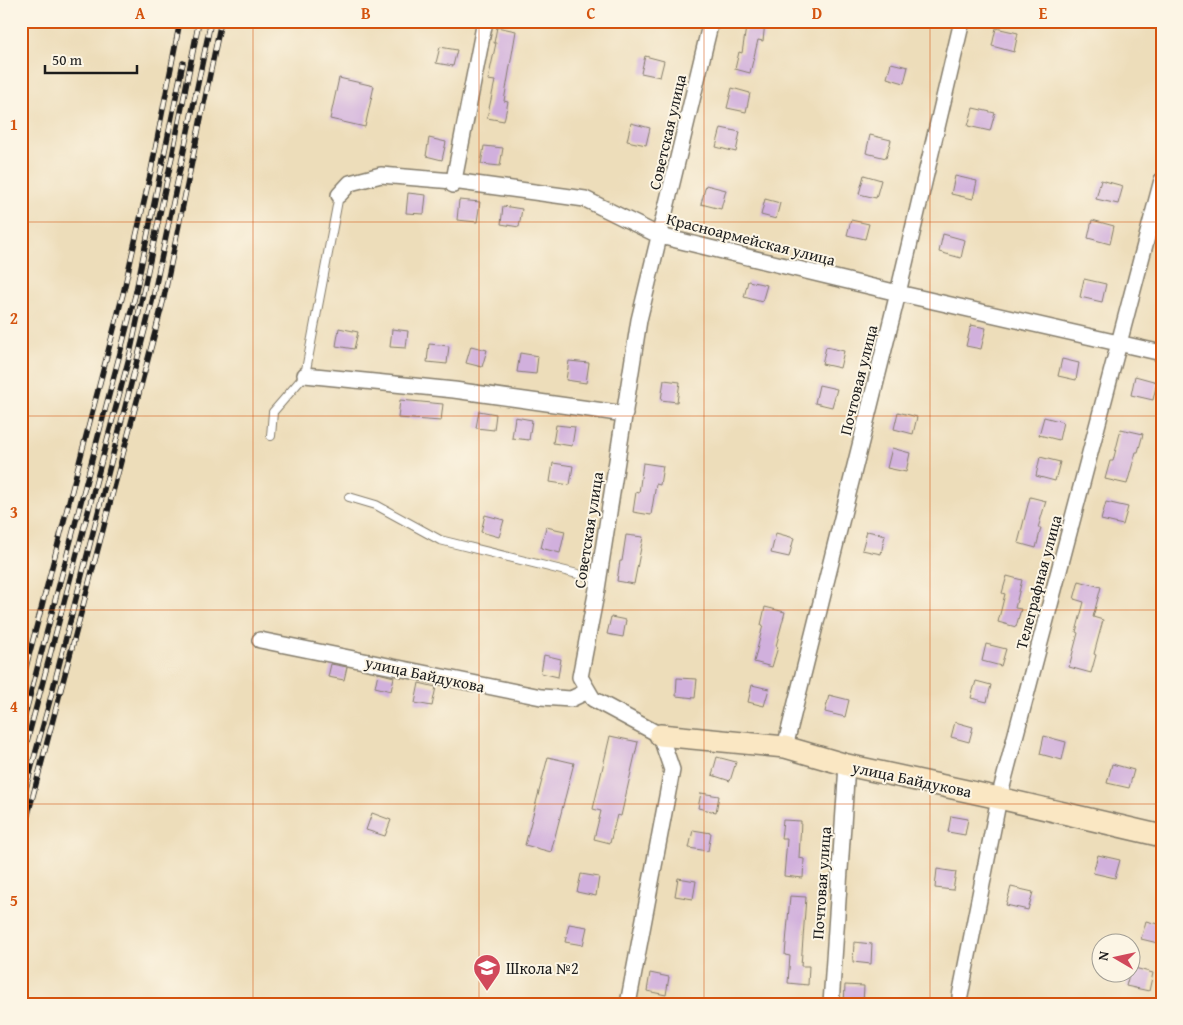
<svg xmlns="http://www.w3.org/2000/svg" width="1183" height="1025" font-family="'Gentium Book Plus',serif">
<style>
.building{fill:#d1b0dd}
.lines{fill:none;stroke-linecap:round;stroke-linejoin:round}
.lane-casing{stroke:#847c6b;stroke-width:10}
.street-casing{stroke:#847c6b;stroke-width:18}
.secondary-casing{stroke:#847c6b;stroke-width:24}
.lane{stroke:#fff;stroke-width:8}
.street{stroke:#fff;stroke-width:15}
.secondary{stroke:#fae7c3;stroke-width:21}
.rail-casing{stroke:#1c1c1c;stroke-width:5.5}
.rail{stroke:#fcf5e5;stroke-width:4;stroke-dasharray:11;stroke-linecap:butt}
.grid{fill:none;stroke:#d4530e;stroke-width:1;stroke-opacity:0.55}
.labels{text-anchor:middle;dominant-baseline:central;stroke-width:4;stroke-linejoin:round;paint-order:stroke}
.street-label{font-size:16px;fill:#1c1c1c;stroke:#fcf5e5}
.poi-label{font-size:16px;fill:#1c1c1c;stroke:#fcf5e5;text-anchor:start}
.neatline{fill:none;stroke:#d4530e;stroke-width:2}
.grid-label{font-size:16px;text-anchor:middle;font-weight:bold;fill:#d4530e}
</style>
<rect width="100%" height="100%" fill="#fcf5e5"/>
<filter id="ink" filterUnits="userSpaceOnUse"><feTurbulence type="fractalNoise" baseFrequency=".02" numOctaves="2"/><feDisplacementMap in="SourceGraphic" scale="10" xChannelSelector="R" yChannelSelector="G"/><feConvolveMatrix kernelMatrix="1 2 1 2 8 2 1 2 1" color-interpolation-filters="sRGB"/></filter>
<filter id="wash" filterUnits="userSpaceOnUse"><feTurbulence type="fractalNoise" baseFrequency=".0096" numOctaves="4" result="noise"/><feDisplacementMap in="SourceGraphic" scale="20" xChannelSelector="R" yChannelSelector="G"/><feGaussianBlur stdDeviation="1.12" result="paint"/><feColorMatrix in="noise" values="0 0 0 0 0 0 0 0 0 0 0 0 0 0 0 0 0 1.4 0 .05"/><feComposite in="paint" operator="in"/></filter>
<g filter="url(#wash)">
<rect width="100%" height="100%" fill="#edddba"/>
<g id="blocks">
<path class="building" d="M747 21 765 22 763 41 758 40 750 73 735 69 739 52 742 53Z
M497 27 516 31 504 101 508 102 504 121 487 118 495 81 488 80 496 43H494Z
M996 28 1018 33 1014 52 992 46Z
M440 47 457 50 453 66 436 63Z
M645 56 664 61 660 77 641 73Z
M891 63 908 67 904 83 887 78Z
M339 78 374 86 365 127 330 119Z
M732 88 750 93 746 112 727 108Z
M973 108 995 113 990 131 968 126Z
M631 123 650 128 646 145 627 141Z
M721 128 740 132 736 152 716 147Z
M870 135 891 140 886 158 866 153Z
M429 138 446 142 442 160 426 156Z
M484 146 503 148 500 166 481 164Z
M864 175 881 180 876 198 859 194Z
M955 176 977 181 973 199 951 194Z
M1101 180 1123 186 1118 204 1096 199Z
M706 185 726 190 721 209 701 204Z
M408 193 426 195 424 214 406 213Z
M765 199 780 203 776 219 761 215Z
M459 200 480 202 477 222 457 220Z
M503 206 522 209 519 227 501 224Z
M851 220 869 224 865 239 847 235Z
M1092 220 1114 226 1110 244 1088 238Z
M943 234 965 240 961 258 939 252Z
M1084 279 1106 284 1102 302 1080 297Z
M748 281 767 285 762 302 744 297Z
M971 325 986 328 981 349 966 346Z
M339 328 358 332 354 349 336 346Z
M392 329 408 331 406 348 390 347Z
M429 344 449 346 447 364 427 362Z
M471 346 487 350 482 367 466 363Z
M826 347 844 351 840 368 822 364Z
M520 353 538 356 536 374 517 372Z
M1062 359 1079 363 1076 380 1058 376Z
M569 361 589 363 586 383 566 380Z
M1135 376 1157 382 1153 400 1131 395Z
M664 380 680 382 677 402 661 400Z
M819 385 837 389 832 407 815 403Z
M400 400 443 404 441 421 398 418Z
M479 411 496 414 494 430 476 428Z
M898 412 917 417 913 434 894 429Z
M515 417 532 420 529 440 512 438Z
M1044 417 1063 422 1059 440 1039 435Z
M556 425 575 427 572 446 553 443Z
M1121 429 1143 434 1138 452H1136L1127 484 1105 479 1110 461H1113Z
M892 448 910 453 906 472 887 468Z
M1040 457 1060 462 1055 481 1036 476Z
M553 463 573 466 570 485 550 482Z
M643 463 663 466 660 485 656 484 651 515 633 512 636 492 639 493Z
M1030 497 1046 501 1038 528H1041L1036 548 1018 543Z
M1106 502 1128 507 1123 525 1101 520Z
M485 515 504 520 499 537 481 532Z
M546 527 565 531 560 553 541 548Z
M867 531 885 535 881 554 862 550Z
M776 533 794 538 789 557 771 553Z
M626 535 643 537 634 584 617 581 620 561H622Z
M1007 576 1022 580 1015 608 1021 609 1016 627 998 622 1005 594 1002 593Z
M1079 581 1101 587 1093 617 1103 620 1094 654 1096 655 1091 673 1069 667 1078 633 1076 632 1084 602 1074 599Z
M765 607 785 612 776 646 778 647 772 667 754 662 763 625H761Z
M611 617 626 620 623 637 607 634Z
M986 644 1006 649 1001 666 982 661Z
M544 655 561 659 558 677 541 673Z
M331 664 347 667 344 680 328 677Z
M378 673 394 677 391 691 375 687Z
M677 678 697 679 695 698 676 696Z
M976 681 991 685 987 702 971 698Z
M419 683 436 687 432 706 415 703Z
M752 685 769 689 764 706 748 702Z
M829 695 849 700 845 717 825 712Z
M955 722 973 727 969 742 951 737Z
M610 736 638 742 621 816 617 815 610 843 594 839 601 811 593 809Z
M1044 736 1066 742 1062 760 1040 754Z
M548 757 574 763 551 852 525 845Z
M717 757 736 762 730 781 712 775Z
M1112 764 1134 770 1129 788 1107 783Z
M701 793 719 796 716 812 698 808Z
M372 813 391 820 385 836 366 830Z
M951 816 968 819 965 835 948 832Z
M783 820 801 821 799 858 804 859 803 878 784 876 787 839H781Z
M693 830 711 833 708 851 689 848Z
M1098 855 1120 860 1115 878 1093 873Z
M937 869 956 872 953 890 935 888Z
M581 874 599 877 596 896 577 892Z
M678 878 696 881 693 899 675 896Z
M1011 887 1033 892 1028 910 1006 905Z
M790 896 806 897 801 966H809L808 985 788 983 790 956 785 955Z
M1146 921 1162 925V944L1141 939Z
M569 924 587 927 583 945 565 942Z
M854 942 872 944 871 964 853 962Z
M1131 967 1153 973 1149 991 1126 986Z
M650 973 669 977 666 995 647 991Z
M845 985 864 986 863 1004H844Z"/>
</g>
</g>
<g filter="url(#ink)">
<use href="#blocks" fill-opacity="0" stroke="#847c6b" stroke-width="1"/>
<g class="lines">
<defs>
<path id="lane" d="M271 436 273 412 305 375 339 195
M349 497 376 505 440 540 598 579"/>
<path id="street" d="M453 185 485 21
M339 195 350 183 381 175 453 181 585 199 660 236 898 293 1162 353
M305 375 454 390 625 414
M260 640 541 697 571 699 588 691
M785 747 898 293 962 21
M960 996 999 798 1162 180
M628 1004 672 770 660 735 593 699 580 677 597 589 639 320 711 21
M831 1004 847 765"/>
<path id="secondary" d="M660 735 785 747 847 765 999 798 1162 836"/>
</defs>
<use href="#lane" class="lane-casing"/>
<use href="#street" class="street-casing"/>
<use href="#secondary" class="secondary-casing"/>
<use href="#lane" class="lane"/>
<use href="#street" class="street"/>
<use href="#secondary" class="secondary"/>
<defs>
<path id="rail" d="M21 686 123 294 151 171 180 21
M21 730 135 296 183 63
M21 764 130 354 173 152 199 21
M21 806 50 700 153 298 211 21
M21 841 163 302 221 21"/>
</defs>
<use href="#rail" class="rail-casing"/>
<use href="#rail" class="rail"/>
</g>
</g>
<path class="grid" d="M253 21V1004M479 21V1004M704 21V1004M930 21V1004M21 222H1162M21 416H1162M21 610H1162M21 804H1162"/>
<defs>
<symbol id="school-pin" viewBox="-11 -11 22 30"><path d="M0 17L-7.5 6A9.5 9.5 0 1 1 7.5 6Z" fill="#d1495b" stroke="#fcf5e5"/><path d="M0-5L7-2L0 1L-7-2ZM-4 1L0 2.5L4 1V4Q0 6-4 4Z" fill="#fff"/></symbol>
</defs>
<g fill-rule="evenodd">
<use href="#school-pin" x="471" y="952" width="32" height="43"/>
</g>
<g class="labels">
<g class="street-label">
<text transform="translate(667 132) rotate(-77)">Советская улица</text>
<text transform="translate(751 239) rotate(14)">Красноармейская улица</text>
<text transform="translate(858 380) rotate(-76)">Почтовая улица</text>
<text transform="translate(588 530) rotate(-81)">Советская улица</text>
<text transform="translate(1038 582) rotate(-75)">Телеграфная улица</text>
<text transform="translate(425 674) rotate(12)">улица Байдукова</text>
<text transform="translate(912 779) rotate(12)">улица Байдукова</text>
<text transform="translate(821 883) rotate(-86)">Почтовая улица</text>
</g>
<g class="poi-label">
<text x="506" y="968">Школа №2</text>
</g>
</g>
<rect width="1183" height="1025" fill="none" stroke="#fcf5e5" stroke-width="55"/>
<g transform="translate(1116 958) rotate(279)"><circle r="24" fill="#fcf5e5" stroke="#a29e95"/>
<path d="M0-4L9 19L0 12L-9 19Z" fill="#d1495b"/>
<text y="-8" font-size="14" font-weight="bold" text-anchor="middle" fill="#1c1c1c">N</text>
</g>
<path d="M45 65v8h92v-8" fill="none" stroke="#1c1c1c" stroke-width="2.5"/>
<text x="52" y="65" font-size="15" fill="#1c1c1c" stroke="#fcf5e5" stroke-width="4" paint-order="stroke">50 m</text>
<rect x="28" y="28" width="1128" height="970" class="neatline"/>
<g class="grid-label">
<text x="140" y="19">A</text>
<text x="366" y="19">B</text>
<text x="591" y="19">C</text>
<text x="817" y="19">D</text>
<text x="1043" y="19">E</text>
<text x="14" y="130">1</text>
<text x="14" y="324">2</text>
<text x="14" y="518">3</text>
<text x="14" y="712">4</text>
<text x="14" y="906">5</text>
</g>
</svg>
